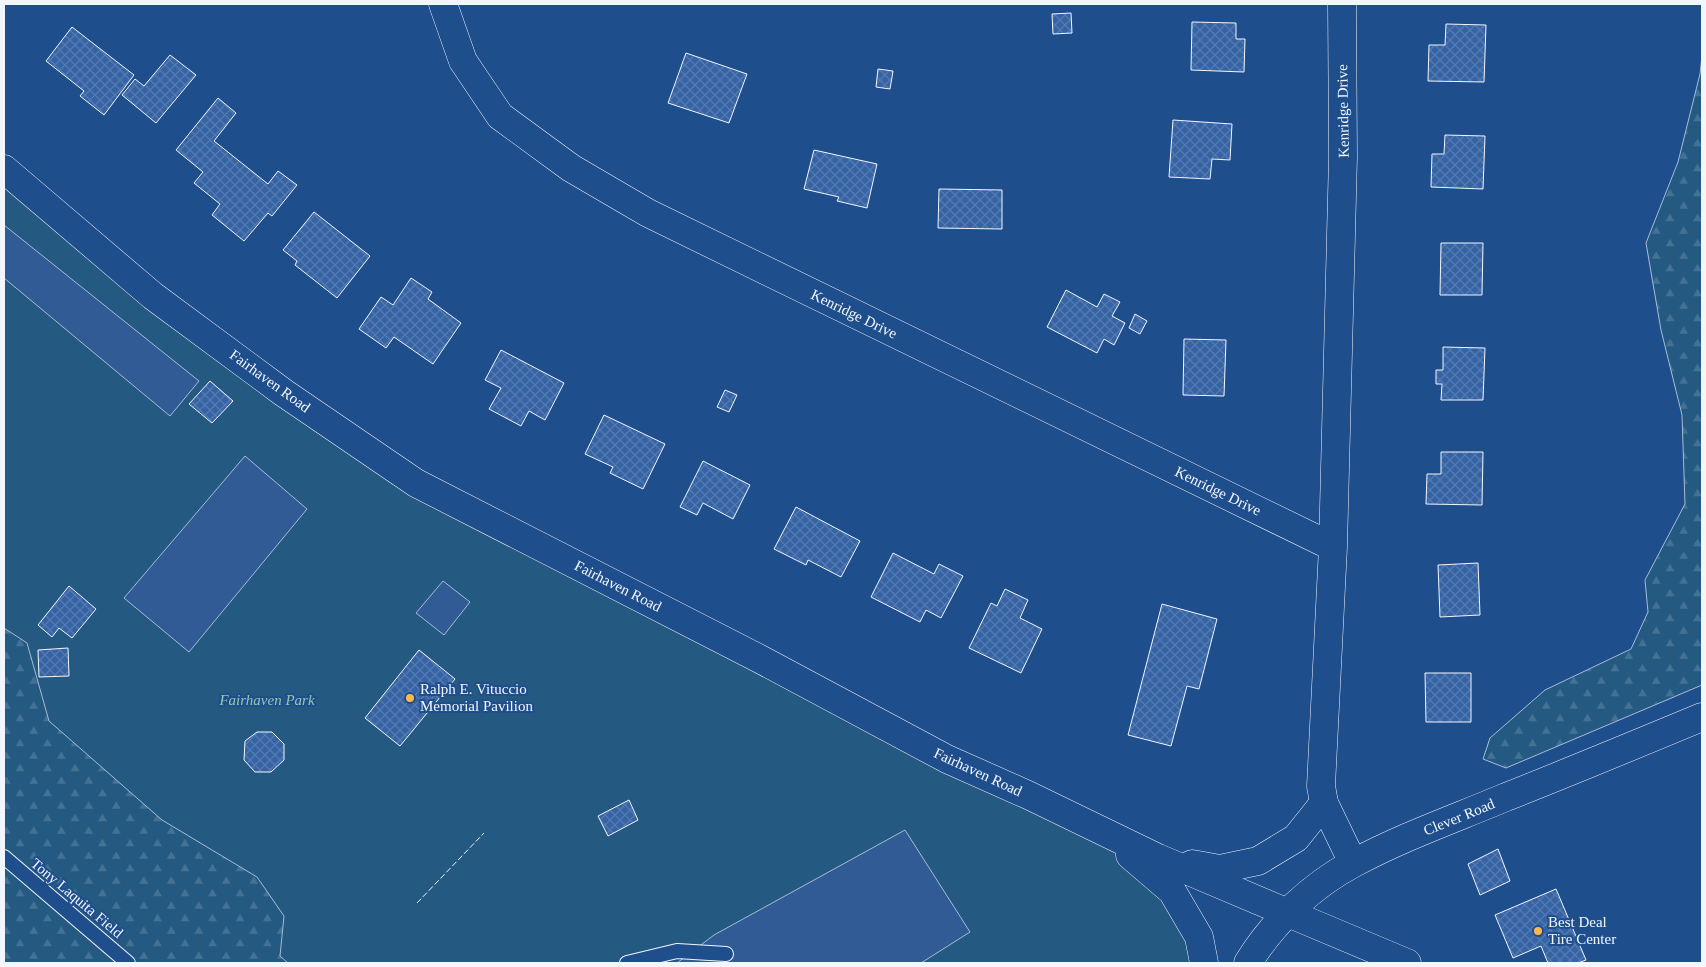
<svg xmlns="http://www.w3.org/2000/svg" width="1706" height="967" font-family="Georgia,serif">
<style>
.green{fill:#245a82;stroke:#a8bbd7}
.forest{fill:url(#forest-firs);stroke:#a8bbd7}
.parking{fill:#305b95;stroke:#a8bbd7}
.building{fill:url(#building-cross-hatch);stroke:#f2f6ff}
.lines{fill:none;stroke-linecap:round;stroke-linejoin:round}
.service-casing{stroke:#f2f6ff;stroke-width:16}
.minor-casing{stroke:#f2f6ff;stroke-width:29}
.tertiary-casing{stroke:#f2f6ff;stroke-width:29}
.service{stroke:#1f4e8c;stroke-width:14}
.minor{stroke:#1f4e8c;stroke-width:28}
.tertiary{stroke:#1f4e8c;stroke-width:28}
.fence{stroke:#f2f6ff;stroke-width:1;stroke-dasharray:6 2.5;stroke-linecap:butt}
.poi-dot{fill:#ffb74d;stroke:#1f4e8c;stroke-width:2}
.labels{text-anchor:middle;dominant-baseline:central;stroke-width:4;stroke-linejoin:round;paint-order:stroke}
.street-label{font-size:15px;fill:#f2f6ff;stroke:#1f4e8c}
.poi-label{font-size:15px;fill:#f2f6ff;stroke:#1f4e8c;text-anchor:start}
.park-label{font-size:15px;font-style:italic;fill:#97c8a6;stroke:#1f4e8c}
</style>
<defs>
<pattern id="forest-firs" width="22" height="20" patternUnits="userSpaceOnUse" patternTransform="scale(1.25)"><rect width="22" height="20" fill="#245a82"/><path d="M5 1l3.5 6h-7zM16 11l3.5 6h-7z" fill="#447295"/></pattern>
<pattern id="building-cross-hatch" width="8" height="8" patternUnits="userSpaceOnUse" patternTransform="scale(1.25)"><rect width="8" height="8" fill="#3563a3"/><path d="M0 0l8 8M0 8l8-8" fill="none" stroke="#537ab1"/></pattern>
</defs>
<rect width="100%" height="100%" fill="#1f4e8c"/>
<path class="green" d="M4 169 323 420 1109 835 1172 891 1204 963H4Z"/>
<path class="forest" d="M1702 56V685L1506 768 1483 759 1490 738 1545 690 1631 649 1648 612 1645 580 1685 504 1682 415 1661 330 1646 243 1678 162 1700 74Z
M4 628 27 643 49 721 162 820 257 877 284 916 280 956 288 963H4Z"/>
<path class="parking" d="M4 225 199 381 170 416 4 278Z
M245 456 307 509 189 652 124 598Z
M443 581 470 602 444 635 416 613Z
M905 830 970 932 921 963H677L714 935Z"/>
<path class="building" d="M1071 13 1072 33 1053 34 1052 14Z
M1192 22 1236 23V39H1245L1244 72 1191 70Z
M1446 24 1486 25 1484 82 1428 81 1429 45H1445Z
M72 27 134 75 104 115 80 96 84 91 46 61Z
M686 53 747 74 729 123 668 103Z
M170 55 196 75 156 123 122 95 135 79 144 86Z
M878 69 893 71 890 89 876 87Z
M218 98 236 113 214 141 268 184 278 171 297 185 272 216 268 213 244 241 212 215 220 204 194 183 203 172 176 150Z
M1173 120 1232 124 1230 160 1212 159 1210 179 1169 177Z
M1445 135 1485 136 1483 189 1431 187 1432 154H1444Z
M814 150 877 164 867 208 837 201 839 197 804 189Z
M939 189 1002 190V229L938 228Z
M314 212 370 256 337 298 295 265 297 261 283 250Z
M1441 243H1483L1482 295H1440Z
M411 278 432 292 428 299 461 323 433 364 394 337 386 348 359 329 381 297 393 305Z
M1066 290 1097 307 1104 294 1120 302 1112 316 1125 323 1114 345 1104 339 1097 353 1047 327Z
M1135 314 1147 321 1140 334 1129 328Z
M1184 339 1226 340 1224 396 1183 395Z
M1443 347 1485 348 1483 400H1441L1442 384H1436V370H1443Z
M501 350 564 383 545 420 529 411 521 426 489 409 501 388 485 380Z
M210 381 233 401 212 423 189 404Z
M725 390 737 395 729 412 717 407Z
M604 415 665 444 643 489 610 473 613 467 585 454Z
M1441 452H1483L1482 505 1426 504 1427 474H1441Z
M703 461 750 485 733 519 703 503 697 515 680 507Z
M796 507 860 541 841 577 808 560 806 565 774 549Z
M893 553 934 574 939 564 963 576 941 618 926 610 920 622 871 597Z
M1478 563 1480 615 1440 617 1438 565Z
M69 586 96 609 72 638 59 628 52 637 38 625Z
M1005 589 1028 600 1020 618 1042 629 1021 673 969 648 991 603 997 606Z
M1162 604 1217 619 1199 689 1187 686 1171 746 1128 735Z
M68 648 69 676 39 677 38 650Z
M419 650 455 679 400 746 365 718Z
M1425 673H1471V722H1426Z
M257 732H272L284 744V760L271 772H255L244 760 245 741Z
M629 800 638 820 608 836 598 816Z
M1498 849 1510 881 1480 895 1468 864Z
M1556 889 1586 960 1578 963H1548L1541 946 1513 958 1495 915Z"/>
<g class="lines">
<defs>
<path id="service" d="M4 857 128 963
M627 963 677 951 726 954"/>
<path id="minor" d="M443 4 463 61 500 116 571 168 648 213 1333 547
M1342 4 1343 157 1333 547 1321 786 1324 803 1353 863
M1288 913 1407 963"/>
<path id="tertiary" d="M4 169 153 296 284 393 416 483 758 658 947 759 1028 795 1158 858 1288 913
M1130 855 1172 891 1199 937 1204 963
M1192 864 1220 869 1258 861 1296 838 1324 803
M1248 963C1272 923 1312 885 1354 863 1402 837 1456 818 1506 797 1572 771 1637 744 1702 717"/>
</defs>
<use href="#service" class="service-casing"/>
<use href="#minor" class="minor-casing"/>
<use href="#tertiary" class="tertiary-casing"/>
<use href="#service" class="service"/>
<use href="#minor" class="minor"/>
<use href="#tertiary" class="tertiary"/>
<path class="fence" d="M417 903 484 833"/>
</g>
<g class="poi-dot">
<circle cx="410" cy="698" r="5"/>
<circle cx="1538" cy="931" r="5"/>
</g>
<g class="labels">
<g class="street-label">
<text transform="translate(1343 111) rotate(-91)">Kenridge Drive</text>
<text transform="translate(854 314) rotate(26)">Kenridge Drive</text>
<text transform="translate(270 381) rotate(36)">Fairhaven Road</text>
<text transform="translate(1218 491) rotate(26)">Kenridge Drive</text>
<text transform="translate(618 586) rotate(27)">Fairhaven Road</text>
<text transform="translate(978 772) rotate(25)">Fairhaven Road</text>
<text transform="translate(1459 817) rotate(-22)">Clever Road</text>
<text transform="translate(77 898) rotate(40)">Tony Laquita Field</text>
</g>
<g class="poi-label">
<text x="420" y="689">Ralph E. Vituccio<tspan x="420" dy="17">Memorial Pavilion</tspan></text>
<text x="1548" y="922">Best Deal<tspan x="1548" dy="17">Tire Center</tspan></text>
</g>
<g class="park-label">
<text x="267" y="700">Fairhaven Park</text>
</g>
</g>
<rect width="1706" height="967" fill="none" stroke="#f2f6ff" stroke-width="10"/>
</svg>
